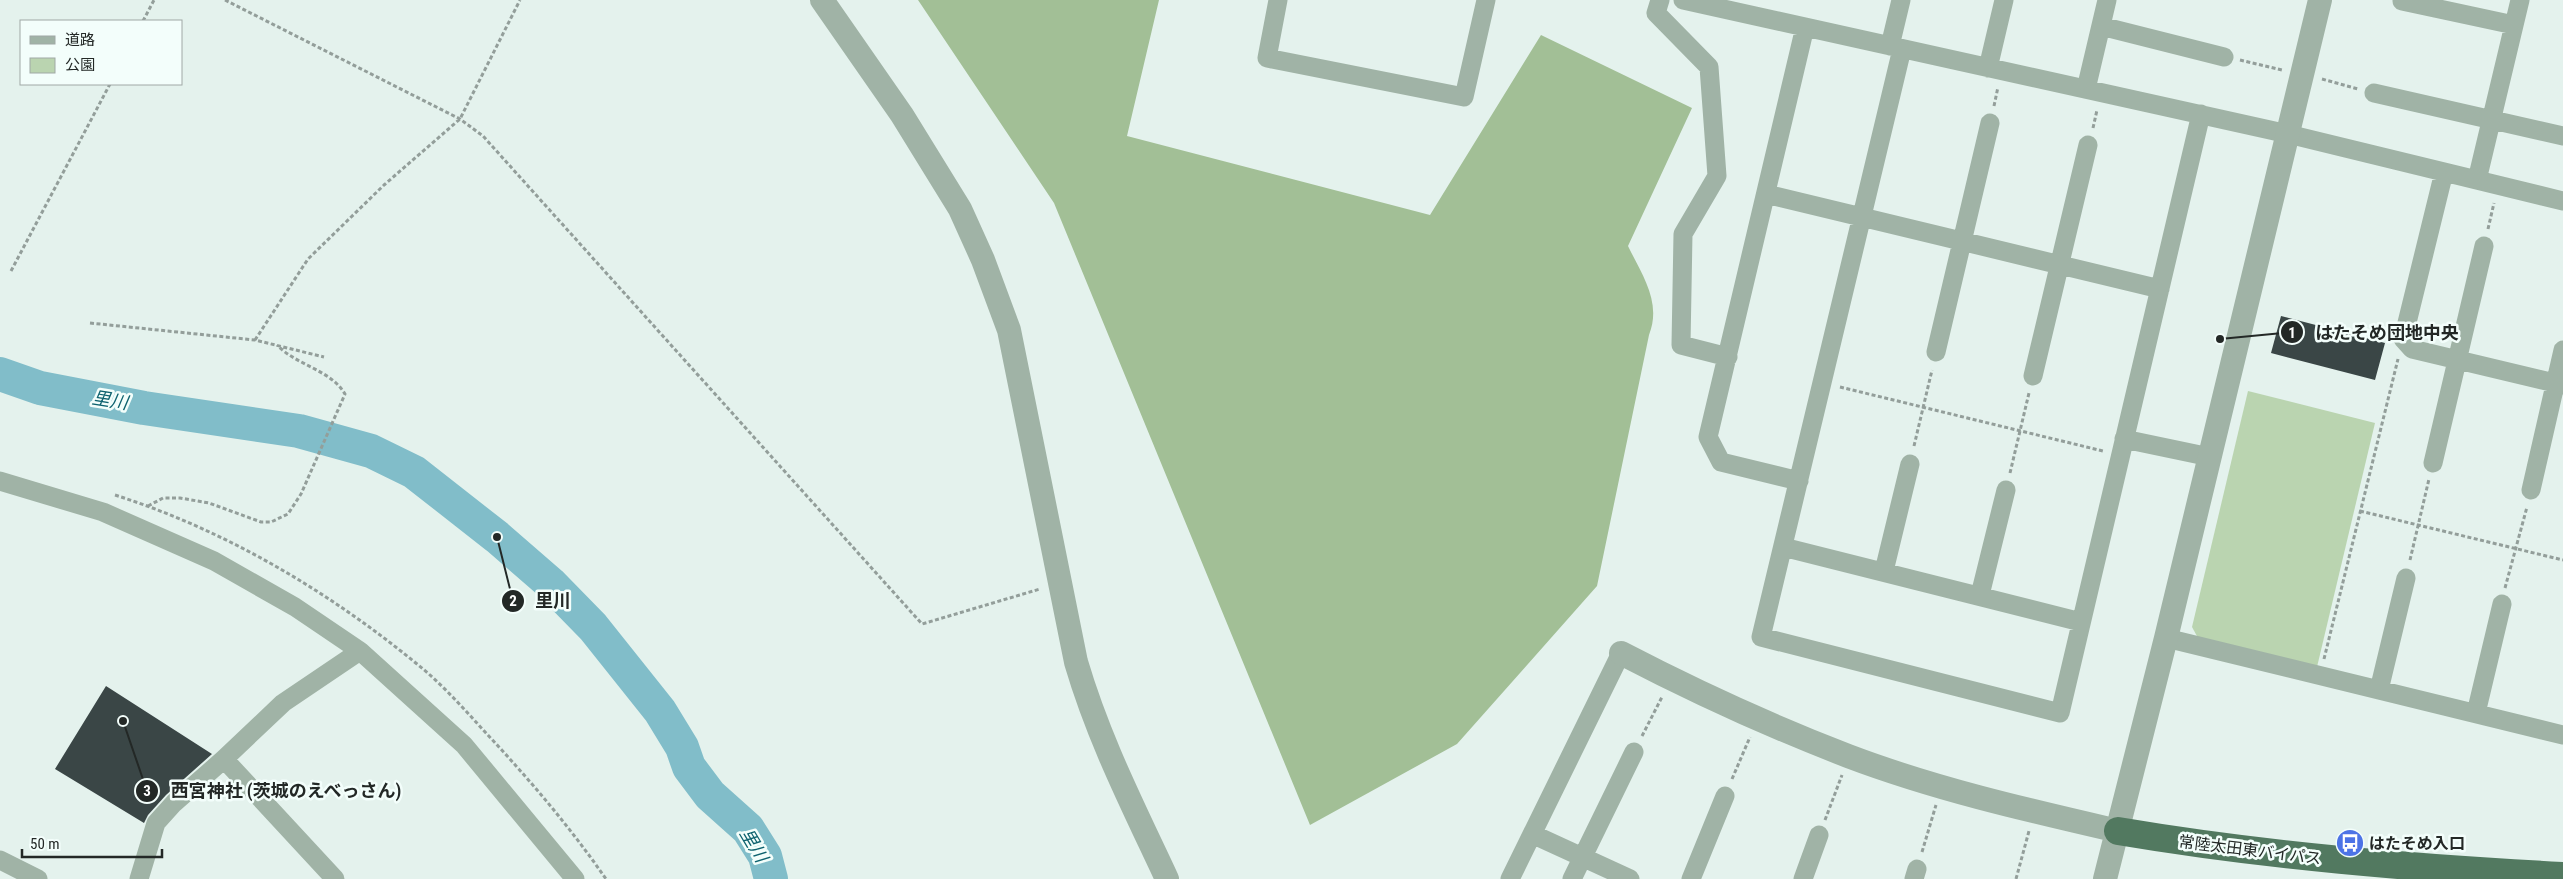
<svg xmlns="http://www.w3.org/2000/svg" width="2563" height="879" font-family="'Roboto Condensed','Noto Sans JP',sans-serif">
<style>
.green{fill:#bad4b0}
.forest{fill:#a2bf96}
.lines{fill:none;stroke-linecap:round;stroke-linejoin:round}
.river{stroke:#81bdc9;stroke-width:34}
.building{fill:#3a4646}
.path{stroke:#939e9a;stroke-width:3;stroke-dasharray:4 2.5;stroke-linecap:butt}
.minor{stroke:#a0b3a6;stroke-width:19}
.tertiary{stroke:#a0b3a6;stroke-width:24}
.trunk{stroke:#527960;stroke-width:28}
.labels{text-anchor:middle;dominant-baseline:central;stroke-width:5;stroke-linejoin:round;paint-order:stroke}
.poi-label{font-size:16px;font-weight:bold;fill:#232826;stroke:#f3fefb;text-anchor:start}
.street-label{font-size:16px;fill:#232826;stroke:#f3fefb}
.water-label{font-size:18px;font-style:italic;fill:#0e626f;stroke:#f3fefb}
.leader{fill:none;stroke:#232826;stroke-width:2}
.callout-dot{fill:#232826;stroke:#f3fefb;stroke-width:2}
.mark-label{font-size:15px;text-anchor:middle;font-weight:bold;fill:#fff}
.callout-label{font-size:18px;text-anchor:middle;font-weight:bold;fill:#232826;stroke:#f3fefb;stroke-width:5;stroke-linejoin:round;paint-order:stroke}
</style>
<rect width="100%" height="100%" fill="#e4f2ed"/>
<path class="green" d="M2248 391 2375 423 2317 667 2198 638 2192 627Z"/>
<path class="forest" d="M918 0H1159L1127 136 1430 215 1541 35 1692 108 1628 246C1642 275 1662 302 1649 335L1597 586 1457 744 1310 825 1054 203Z"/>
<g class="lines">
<path class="river" d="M0 374 40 388 144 408 299 431 371 451 414 472 497 537 550 583 593 627 660 711 682 747 689 767 710 795 748 829 765 856 771 879"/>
</g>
<path class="building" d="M2281 316 2385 343 2375 380 2271 353Z
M106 686 212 754 166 795 148 815 144 823 55 769Z"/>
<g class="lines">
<path class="path" d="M225 0 460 119 483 136 922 624 1040 589
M143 21 154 0
M2240 60 2282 70
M2322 79 2358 89
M1994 106 1998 87
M2093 128 2097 110
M2488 229 2494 203
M11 271 110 84
M90 323 255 340 324 357
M255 340 308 259 384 185 460 119 520 0
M1840 387 2103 451
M1914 446 1932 370
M2010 473 2029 393
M115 495C225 530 328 591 417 664 442 684 464 709 486 733 529 779 570 827 606 879
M148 506 163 498H180L209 503 261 522H271L288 514 301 494 345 394C331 370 296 365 277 345
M2360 511 2563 560
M2410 560 2429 479
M2505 588 2527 507
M2324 659 2398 359
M1642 736 1662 697
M1732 779 1750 737
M1825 820 1842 775
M1922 852 1936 805
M2016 879 2029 831"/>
<path class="minor" d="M1278 0 1267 58 1464 97 1486 0
M1660 0 1656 13 1709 67 1717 176 1683 234 1681 345 1728 357
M1683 0 2288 134 2563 201
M2402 1 2514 25
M2101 26 2224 57
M1890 46 1901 0
M1902 49 1761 637 2060 713 2201 114
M1988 68 2004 0
M2086 89 2107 0
M2374 93 2563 136
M2444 172 2403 339 2412 349 2563 385
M2477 180 2520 0
M1766 194 2160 289
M1936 352 1990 123
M2033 376 2088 145
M2124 439 2210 457
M2433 463 2484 246
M0 481 103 512 214 561 295 607 360 651 464 745 575 879
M1799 481 1721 462 1708 437 1805 27
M2531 490 2563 350
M1783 547 2081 622
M1884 571 1910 464
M1980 595 2006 490
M2166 638 2563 735
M2379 690 2406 578
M2476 713 2502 604
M224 759 335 879
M1532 834 1630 879
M0 860 38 879
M139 879 156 823 174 803 224 759 283 703 360 651
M1510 879 1621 653
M1572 879 1634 752
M1691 879 1725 796
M1803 879 1819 835
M1914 879 1917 869"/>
<path class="tertiary" d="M822 0 902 115 960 209 983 260 1009 330 1076 662C1099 740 1133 806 1167 879
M1621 653C1694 691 1770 726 1848 756 1935 789 2027 810 2118 831
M2105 879 2166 638 2320 0"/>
<path class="trunk" d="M2118 831C2266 856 2414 868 2563 876"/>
</g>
<defs>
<symbol id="bus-disc" viewBox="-11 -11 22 22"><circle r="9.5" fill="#4c73e6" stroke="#f3fefb"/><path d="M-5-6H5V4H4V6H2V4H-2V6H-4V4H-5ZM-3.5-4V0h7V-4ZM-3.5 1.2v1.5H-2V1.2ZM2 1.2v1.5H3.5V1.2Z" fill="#fff"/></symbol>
</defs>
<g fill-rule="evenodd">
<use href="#bus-disc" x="2334" y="827" width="32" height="32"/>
</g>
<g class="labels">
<g class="poi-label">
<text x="2369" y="843">はたそめ入口</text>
</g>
<g class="street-label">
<text transform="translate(2250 850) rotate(7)">常陸太田東バイパス</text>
</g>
<g class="water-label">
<text transform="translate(110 400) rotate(9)">里川</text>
<text transform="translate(754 845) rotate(59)">里川</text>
</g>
</g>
<path class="leader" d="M2220 339L2292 332M497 537L513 601M123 721L147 791"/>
<g class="callout-dot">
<circle cx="2220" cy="339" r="5"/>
<circle cx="497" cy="537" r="5"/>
<circle cx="123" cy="721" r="5"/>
<circle cx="2292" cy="332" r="12"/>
<circle cx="513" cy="601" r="12"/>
<circle cx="147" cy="791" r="12"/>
</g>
<g class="mark-label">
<text x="2292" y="338">1</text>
<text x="513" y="606">2</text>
<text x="147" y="796">3</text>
</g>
<g class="callout-label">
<text x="2387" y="339">はたそめ団地中央</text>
<text x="553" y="607">里川</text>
<text x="286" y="797">西宮神社 (茨城のえべっさん)</text>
</g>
<rect x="20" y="20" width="162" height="65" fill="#f3fefb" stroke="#a0a8a6"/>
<rect x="30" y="36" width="25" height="8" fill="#a0b3a6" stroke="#a0a8a6"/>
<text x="65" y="45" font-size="15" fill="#232826">道路</text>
<rect x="30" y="58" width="25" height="15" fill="#bad4b0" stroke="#a0a8a6"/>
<text x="65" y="70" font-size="15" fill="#232826">公園</text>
<path d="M22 849v8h140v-8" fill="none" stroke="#232826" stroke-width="2.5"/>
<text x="30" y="849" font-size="15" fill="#232826" stroke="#f3fefb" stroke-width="4" paint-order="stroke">50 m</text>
</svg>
